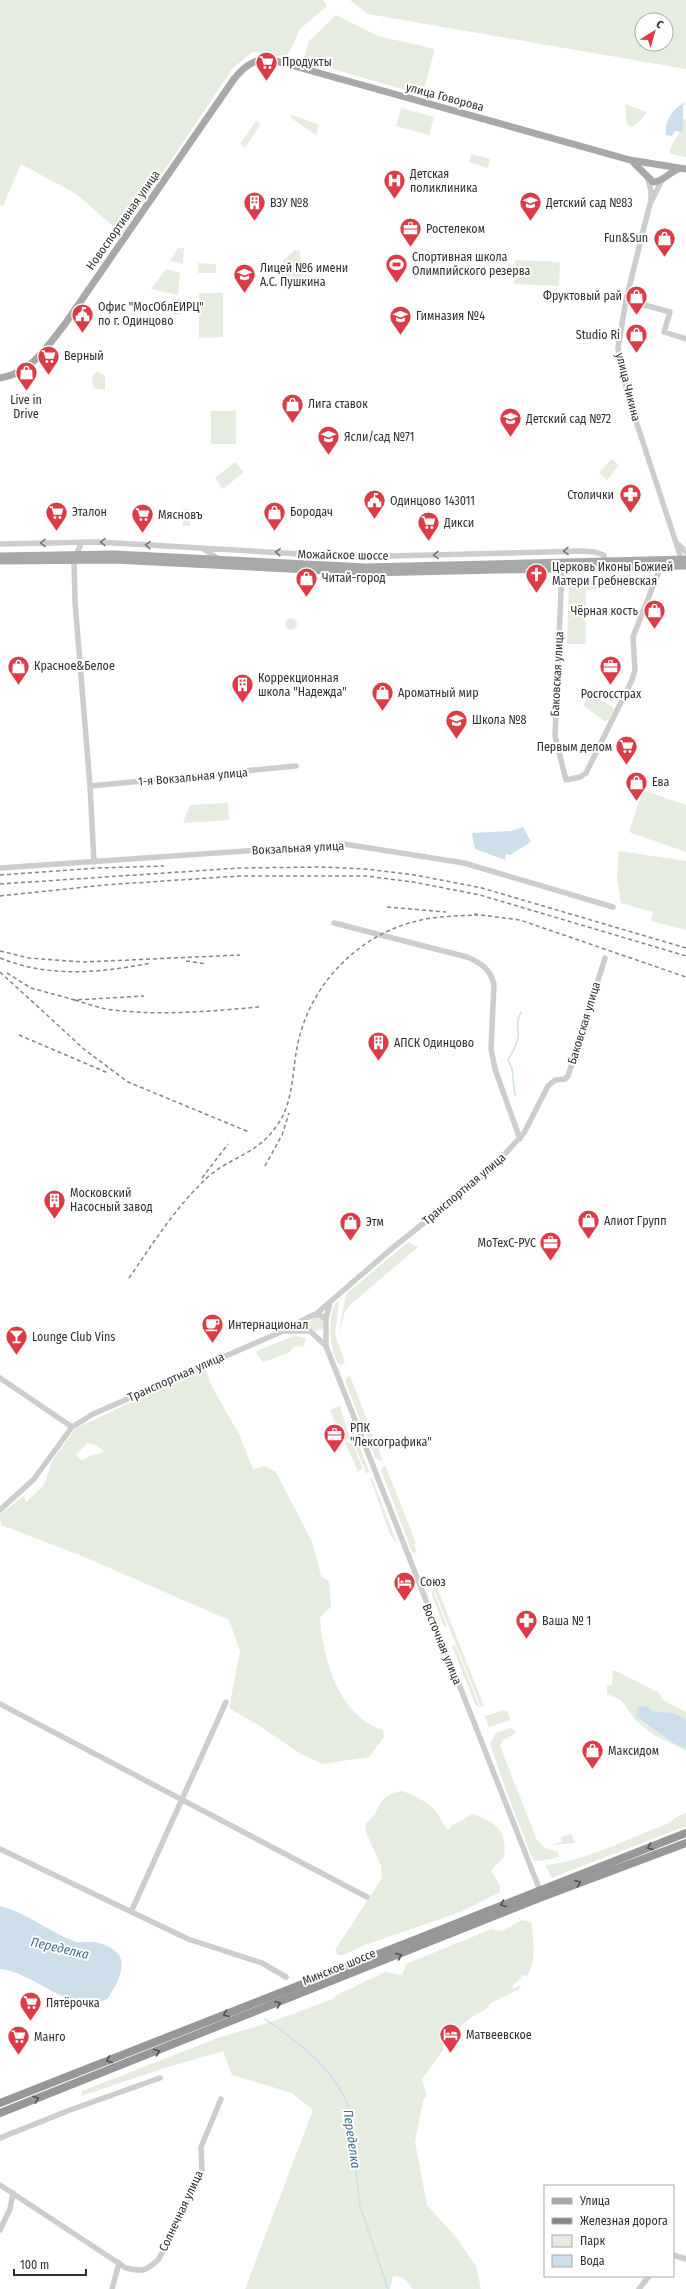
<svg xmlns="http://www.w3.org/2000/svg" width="686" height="2289" font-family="'Fira Sans Condensed',sans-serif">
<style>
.green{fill:#e6ecdf;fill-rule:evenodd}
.water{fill:#ccdfeb}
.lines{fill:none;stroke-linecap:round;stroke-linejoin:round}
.stream{stroke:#ccdfeb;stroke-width:1.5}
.minor{stroke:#cdcdcd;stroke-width:5.5}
.major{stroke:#a8a8a8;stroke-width:7}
.highway{stroke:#979797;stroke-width:8}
.rail{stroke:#858585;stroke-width:1.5;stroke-dasharray:4 3;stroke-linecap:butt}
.oneway{stroke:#777}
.oneway2{stroke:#4f4f4f}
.labels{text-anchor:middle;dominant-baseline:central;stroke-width:4;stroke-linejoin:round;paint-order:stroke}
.poi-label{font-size:12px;fill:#303030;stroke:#fff;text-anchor:start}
.street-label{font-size:12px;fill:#303030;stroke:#fff}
.water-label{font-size:13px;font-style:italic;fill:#417290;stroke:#fff}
</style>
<rect width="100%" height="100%" fill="#fff"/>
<path class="green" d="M0 0H323L327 6 300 29 287 57 252 52 232 69 122 234 76 194 21 164 3 206 0 205Z
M350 0H686V69L368 14ZM642 20H666V44H642Z
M336 15 378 36 435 49 422 95 303 60 309 41Z
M625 104 647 112 640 121 632 127 627 124Z
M401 108 434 117 429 135 396 126Z
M290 114 319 125 316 135 292 119Z
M686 119V157L671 154 669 152C671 144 677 139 680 131L683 132V120Z
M256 121 261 124 245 148 240 144Z
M471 154 490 159 488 168 469 162Z
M178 248H184L183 264 170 261Z
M295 250 300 251 302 279 282 275 283 261Z
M515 260 560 262 559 286 514 284Z
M198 263 216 264V273H198Z
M166 269 180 273 178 295 151 289Z
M199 293H223V337L199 338Z
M172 299H180L181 314 173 315Z
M97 371 105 376V390L93 388 92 377Z
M211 411H236V444H211Z
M612 459 619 465 607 480 599 473Z
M235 462 244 472 223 489 215 478Z
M182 509H190V526H183Z
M631 575 633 586 586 590V644H567L569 582 585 577Z
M285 624a6 6 0 1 1 12 0a6 6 0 1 1-12 0Z
M591 694 614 708 609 720 604 721 583 705Z
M643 790 686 805V852L629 832Z
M228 803 229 820 183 823 190 805Z
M619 851 686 861V930L651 921 653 912 621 903 617 878Z
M408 1242 418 1247 350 1305 345 1311 338 1337 346 1294Z
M339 1300 335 1334 345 1363 340 1365C329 1356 326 1307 339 1300Z
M310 1324a7 7 0 1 1 14 0a7 7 0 1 1-14 0Z
M294 1336 306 1338 304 1346 293 1347 290 1352 267 1361 263 1362 256 1353 259 1350Z
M206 1370 212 1387 239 1434 253 1469 265 1466 276 1472 313 1544 321 1576 329 1581 331 1607 320 1617C323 1659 338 1715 383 1730L384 1737 369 1757 322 1764 299 1753 260 1726 229 1708 240 1651 229 1620 82 1556 1 1525 0 1514 24 1496 26 1502 44 1485 53 1459 76 1428 184 1378ZM87 1443 95 1445 104 1451 102 1453 92 1455 82 1460 76 1455Z
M350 1376 383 1461H381L375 1458 346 1383V1378Z
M341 1405V1411L350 1438 343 1441 330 1410Z
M355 1439 357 1440 369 1471 367 1474 352 1440Z
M351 1440 363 1469 358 1471 345 1443Z
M385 1465 416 1543 414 1544 417 1553H416L412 1552 382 1473 381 1470Z
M370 1478H372L398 1546 390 1534Z
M436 1585 484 1706 481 1707 433 1587Z
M432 1588 447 1626 444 1627 432 1595Z
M455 1645 480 1708 476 1706 452 1646Z
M613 1671H616L659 1693 663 1700 686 1712V1719L674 1713 653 1711 648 1706 637 1707 639 1720 673 1743 686 1749V1751L654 1735 636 1721 621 1700 607 1694V1686L612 1684Z
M504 1710 508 1711 510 1720 489 1727 483 1713 486 1716Z
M510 1728 515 1730V1734L503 1740 500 1746 537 1840 545 1848 558 1852 559 1857 539 1861 533 1860 508 1796 490 1744 496 1733Z
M402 1791C415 1795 430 1803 438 1814 442 1820 443 1825 448 1830L453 1825 472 1814C496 1822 508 1831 504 1857L491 1870 500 1886V1892L460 1912 365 1945 344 1955H338L335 1950 382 1878 381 1866 365 1830 366 1823C384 1811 372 1797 402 1791Z
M686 1813V1826L551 1878 546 1865C586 1861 624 1840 662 1826 670 1823 677 1815 686 1813Z
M571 1834 575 1843 550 1845 562 1842 561 1837Z
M522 1920 531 1922C533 1938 537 1962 527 1976L522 1975 520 1979 512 1986 513 1989 519 1986 521 1988 491 2003 485 2010 473 2016 443 2042V2050L422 2079 427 2096 424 2098 420 2115 415 2142 427 2205 455 2236 476 2266 481 2289H413L404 2278 393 2276 390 2289H245L313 2110 292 2093 232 2075 223 2051 168 2067 81 2096 82 2091 218 2038 271 2022 333 1999 335 1996 385 1972 402 1975 406 1964 492 1929 502 1931Z"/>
<path class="water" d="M683 103 685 104 683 106V132L675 131 672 136 666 135C664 122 672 110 683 103Z
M523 827 531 842 510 855 506 854 505 860 475 849 472 834 474 833 511 831Z
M648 1706 653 1711 674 1713 686 1719V1749L673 1743 636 1717 637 1707Z
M0 1906C28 1913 50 1933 77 1942 82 1943 87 1941 92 1942 101 1942 114 1948 119 1955 127 1968 115 1987 108 1998 76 2019 33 1971 0 1969Z"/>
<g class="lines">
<path class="stream" d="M515 1096 512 1069 508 1060C512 1052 517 1046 518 1037 519 1025 515 1025 521 1012
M265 2019C298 2042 336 2069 349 2109L360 2206 388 2289"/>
<path class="minor" d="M648 179 651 191V200
M662 180 650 204 643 231 626 300 618 348 621 369 632 409 682 561
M626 300 670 312 664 332 686 339
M82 542 74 559 75 602 90 786 94 862
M0 544 98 542 352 557 582 551 595 552 604 555V560
M679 545 686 552
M202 548 220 560
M562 567 555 736 566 780 580 777 586 773 632 680 635 670 633 637 661 566
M90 786 296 766
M0 868 344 844 464 863 613 907
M334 923 467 957C481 963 490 969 494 984L491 1049 495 1069 520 1139
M316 1314 390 1250 492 1168 524 1133 548 1086 555 1080 565 1079 568 1076 605 958
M326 1319 330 1302
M283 1331H310L326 1346 541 1893
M0 1378 72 1427
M0 1510 34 1479 72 1427 93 1414 283 1331 313 1315H320L326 1319V1345
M0 1704 367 1897
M0 1849 188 1939 262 1963 286 1977
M131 1912 226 1702
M0 2138 70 2110 160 2078
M0 2185 126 2268C143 2272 146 2271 159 2259L202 2171 201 2147 221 2099
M0 2230 10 2209 13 2193
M673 2255 686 2259
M112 2289 119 2263
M639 2289 649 2276"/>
<path class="major" d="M634 163 653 182C663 182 669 172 679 169
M0 378C31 373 47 347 65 324L234 79C246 64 257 57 276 61L630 160 686 169
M0 556 115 554 366 567 686 559
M0 561 114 560 366 573 686 566"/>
<path class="highway" d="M0 2103 686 1833
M0 2113 542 1897 686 1843"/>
<path class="rail" d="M0 875 97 868 164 866
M0 884 240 868 322 867 366 869 415 875 482 888 686 948
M0 896 104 885 240 876H366L413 882 480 895 686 956
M387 907 446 912
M474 914 520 920 686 977
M0 951 29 958 84 962 240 955
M0 958C50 978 99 973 151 963
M186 961 207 964
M0 972 85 1050 128 1082 249 1132
M7 973 31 988 75 1000 144 996
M75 1000C88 1004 101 1009 114 1010 162 1016 211 1011 259 1007
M19 1035 108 1073
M265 1166 282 1135 289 1113
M202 1178 228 1144
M129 1278C154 1242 177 1205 209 1176 234 1155 257 1155 278 1124 294 1101 292 1069 298 1043 310 986 356 937 413 922 434 916 456 916 478 915"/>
</g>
<defs><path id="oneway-chevron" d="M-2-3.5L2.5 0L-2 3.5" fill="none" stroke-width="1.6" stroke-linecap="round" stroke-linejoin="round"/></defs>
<g class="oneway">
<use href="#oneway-chevron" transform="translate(103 542) rotate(-178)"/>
<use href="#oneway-chevron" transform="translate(43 543) rotate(179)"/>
<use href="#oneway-chevron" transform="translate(148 545) rotate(-176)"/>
<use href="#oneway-chevron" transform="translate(566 551) rotate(179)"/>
<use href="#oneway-chevron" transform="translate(278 552) rotate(-176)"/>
<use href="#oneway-chevron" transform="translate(436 555) rotate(178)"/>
</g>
<g class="oneway2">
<use href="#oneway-chevron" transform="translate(650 1847) rotate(159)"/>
<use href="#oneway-chevron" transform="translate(578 1883) rotate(-21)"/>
<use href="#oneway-chevron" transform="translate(503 1904) rotate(158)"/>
<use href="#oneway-chevron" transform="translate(399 1956) rotate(-22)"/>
<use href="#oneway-chevron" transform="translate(278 2004) rotate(-22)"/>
<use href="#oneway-chevron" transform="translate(226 2014) rotate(159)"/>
<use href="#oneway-chevron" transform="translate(157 2052) rotate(-22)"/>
<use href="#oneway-chevron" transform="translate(109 2060) rotate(157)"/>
<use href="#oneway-chevron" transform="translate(36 2099) rotate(-21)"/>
</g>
<defs>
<symbol id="supermarket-pin" viewBox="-11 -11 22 30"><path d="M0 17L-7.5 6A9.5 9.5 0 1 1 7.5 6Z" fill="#de3b49" stroke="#fff"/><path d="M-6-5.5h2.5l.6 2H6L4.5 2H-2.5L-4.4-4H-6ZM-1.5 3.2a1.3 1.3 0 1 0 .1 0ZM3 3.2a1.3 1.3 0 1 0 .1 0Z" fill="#fff"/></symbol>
<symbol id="hospital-pin" viewBox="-11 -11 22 30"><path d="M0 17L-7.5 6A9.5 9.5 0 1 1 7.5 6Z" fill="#de3b49" stroke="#fff"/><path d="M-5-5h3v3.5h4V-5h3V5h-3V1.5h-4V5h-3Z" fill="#fff"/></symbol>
<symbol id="building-pin" viewBox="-11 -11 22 30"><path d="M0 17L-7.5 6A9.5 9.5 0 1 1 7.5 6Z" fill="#de3b49" stroke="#fff"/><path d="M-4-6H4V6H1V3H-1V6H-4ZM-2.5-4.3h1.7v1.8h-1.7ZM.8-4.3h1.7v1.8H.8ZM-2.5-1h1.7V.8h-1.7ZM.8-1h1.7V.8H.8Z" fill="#fff"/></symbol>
<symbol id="school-pin" viewBox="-11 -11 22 30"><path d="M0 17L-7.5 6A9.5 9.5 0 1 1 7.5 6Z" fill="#de3b49" stroke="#fff"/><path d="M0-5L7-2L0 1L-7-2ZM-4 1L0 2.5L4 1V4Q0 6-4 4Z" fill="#fff"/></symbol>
<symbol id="office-pin" viewBox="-11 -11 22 30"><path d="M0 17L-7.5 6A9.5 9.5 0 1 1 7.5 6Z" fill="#de3b49" stroke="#fff"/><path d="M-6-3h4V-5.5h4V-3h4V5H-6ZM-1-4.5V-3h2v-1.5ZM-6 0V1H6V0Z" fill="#fff"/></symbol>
<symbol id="shop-pin" viewBox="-11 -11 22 30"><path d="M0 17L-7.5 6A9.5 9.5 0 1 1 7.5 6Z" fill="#de3b49" stroke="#fff"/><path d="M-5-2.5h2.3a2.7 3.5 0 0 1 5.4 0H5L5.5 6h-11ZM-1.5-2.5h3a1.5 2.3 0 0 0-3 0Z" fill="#fff"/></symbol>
<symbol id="stadium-pin" viewBox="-11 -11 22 30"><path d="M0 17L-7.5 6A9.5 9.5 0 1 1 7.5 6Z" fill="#de3b49" stroke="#fff"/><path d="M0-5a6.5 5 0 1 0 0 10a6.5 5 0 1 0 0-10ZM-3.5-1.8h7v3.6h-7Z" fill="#fff"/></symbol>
<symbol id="civic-pin" viewBox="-11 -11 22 30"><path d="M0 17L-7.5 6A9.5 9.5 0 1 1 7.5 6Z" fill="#de3b49" stroke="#fff"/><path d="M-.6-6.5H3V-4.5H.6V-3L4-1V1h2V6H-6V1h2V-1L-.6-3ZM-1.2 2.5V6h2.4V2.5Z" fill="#fff"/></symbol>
<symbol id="pharmacy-pin" viewBox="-11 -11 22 30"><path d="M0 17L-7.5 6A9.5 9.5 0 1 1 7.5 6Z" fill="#de3b49" stroke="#fff"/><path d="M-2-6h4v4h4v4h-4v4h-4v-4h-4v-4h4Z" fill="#fff"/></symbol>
<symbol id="church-pin" viewBox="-11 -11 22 30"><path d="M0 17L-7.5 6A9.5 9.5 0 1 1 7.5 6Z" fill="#de3b49" stroke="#fff"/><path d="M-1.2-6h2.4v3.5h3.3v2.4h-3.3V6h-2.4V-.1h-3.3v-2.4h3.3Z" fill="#fff"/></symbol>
<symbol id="cafe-pin" viewBox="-11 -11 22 30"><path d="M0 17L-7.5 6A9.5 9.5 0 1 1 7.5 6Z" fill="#de3b49" stroke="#fff"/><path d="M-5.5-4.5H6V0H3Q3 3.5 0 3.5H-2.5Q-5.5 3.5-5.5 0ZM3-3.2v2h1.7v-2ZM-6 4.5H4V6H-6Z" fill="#fff"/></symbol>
<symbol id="bar-pin" viewBox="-11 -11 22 30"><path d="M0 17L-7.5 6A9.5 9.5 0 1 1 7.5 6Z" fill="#de3b49" stroke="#fff"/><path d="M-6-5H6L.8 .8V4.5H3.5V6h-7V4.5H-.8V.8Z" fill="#fff"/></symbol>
<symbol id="hotel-pin" viewBox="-11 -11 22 30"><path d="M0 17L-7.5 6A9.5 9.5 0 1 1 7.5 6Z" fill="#de3b49" stroke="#fff"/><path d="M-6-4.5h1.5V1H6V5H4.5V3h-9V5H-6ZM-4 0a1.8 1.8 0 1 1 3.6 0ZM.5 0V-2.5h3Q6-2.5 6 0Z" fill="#fff"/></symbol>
</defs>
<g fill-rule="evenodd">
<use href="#supermarket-pin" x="254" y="50" width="25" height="34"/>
<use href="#hospital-pin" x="382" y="168" width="25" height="34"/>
<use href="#building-pin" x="242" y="190" width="25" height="34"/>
<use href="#school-pin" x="518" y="190" width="25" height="34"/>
<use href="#office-pin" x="398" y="216" width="25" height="34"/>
<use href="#shop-pin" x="652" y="226" width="25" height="34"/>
<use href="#stadium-pin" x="384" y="252" width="25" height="34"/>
<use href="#school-pin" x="232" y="262" width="25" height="34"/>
<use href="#shop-pin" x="624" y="284" width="25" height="34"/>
<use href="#civic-pin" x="70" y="302" width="25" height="34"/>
<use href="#school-pin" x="388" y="304" width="25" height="34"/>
<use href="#shop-pin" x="624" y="322" width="25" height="34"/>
<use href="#supermarket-pin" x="36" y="344" width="25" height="34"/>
<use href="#shop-pin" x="14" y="360" width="25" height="34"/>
<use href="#shop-pin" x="280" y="392" width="25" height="34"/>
<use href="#school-pin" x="498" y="406" width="25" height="34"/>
<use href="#school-pin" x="316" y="424" width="25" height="34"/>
<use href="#pharmacy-pin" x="618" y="482" width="25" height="34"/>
<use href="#civic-pin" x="362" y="488" width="25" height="34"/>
<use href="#supermarket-pin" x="44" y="500" width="25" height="34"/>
<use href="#shop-pin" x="262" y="500" width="25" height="34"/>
<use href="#supermarket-pin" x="130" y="502" width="25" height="34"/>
<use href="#supermarket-pin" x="416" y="510" width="25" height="34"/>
<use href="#church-pin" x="524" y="562" width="25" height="34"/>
<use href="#shop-pin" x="294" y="566" width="25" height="34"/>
<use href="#shop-pin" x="642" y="598" width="25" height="34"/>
<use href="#shop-pin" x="6" y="654" width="25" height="34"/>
<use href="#office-pin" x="598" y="654" width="25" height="34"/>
<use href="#building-pin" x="230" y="672" width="25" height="34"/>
<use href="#shop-pin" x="370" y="680" width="25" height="34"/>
<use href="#school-pin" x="444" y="708" width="25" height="34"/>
<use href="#supermarket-pin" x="614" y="734" width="25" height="34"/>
<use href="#shop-pin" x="624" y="770" width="25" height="34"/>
<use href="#building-pin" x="366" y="1030" width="25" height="34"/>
<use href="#building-pin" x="42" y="1188" width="25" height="34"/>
<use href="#shop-pin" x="576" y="1208" width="25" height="34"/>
<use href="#shop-pin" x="338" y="1210" width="25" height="34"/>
<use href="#office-pin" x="538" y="1230" width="25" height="34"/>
<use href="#cafe-pin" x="200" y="1312" width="25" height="34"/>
<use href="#bar-pin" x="4" y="1324" width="25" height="34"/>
<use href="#office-pin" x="322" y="1422" width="25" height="34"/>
<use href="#hotel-pin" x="392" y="1570" width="25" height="34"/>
<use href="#pharmacy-pin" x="514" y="1608" width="25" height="34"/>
<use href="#shop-pin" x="580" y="1738" width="25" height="34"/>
<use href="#supermarket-pin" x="18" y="1990" width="25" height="34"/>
<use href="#hotel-pin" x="438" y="2022" width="25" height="34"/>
<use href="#supermarket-pin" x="6" y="2024" width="25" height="34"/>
</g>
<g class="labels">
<g class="poi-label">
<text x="282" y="62">Продукты</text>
<text x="410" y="174">Детская<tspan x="410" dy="14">поликлиника</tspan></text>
<text x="270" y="203">ВЗУ №8</text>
<text x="546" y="203">Детский сад №83</text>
<text x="426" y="229">Ростелеком</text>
<text x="648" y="238" text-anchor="end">Fun&amp;Sun</text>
<text x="412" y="257">Спортивная школа<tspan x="412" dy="14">Олимпийского резерва</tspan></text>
<text x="260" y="268">Лицей №6 имени<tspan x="260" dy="14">А.С. Пушкина</tspan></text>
<text x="622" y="296" text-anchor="end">Фруктовый рай</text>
<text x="98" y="307">Офис "МосОблЕИРЦ"<tspan x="98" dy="14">по г. Одинцово</tspan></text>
<text x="416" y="316">Гимназия №4</text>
<text x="620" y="335" text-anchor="end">Studio Ri</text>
<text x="64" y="356">Верный</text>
<text x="26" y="400" text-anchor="middle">Live in<tspan x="26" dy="14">Drive</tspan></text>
<text x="308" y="404">Лига ставок</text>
<text x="526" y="419">Детский сад №72</text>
<text x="344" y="437">Ясли/сад №71</text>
<text x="614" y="495" text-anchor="end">Столички</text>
<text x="390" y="501">Одинцово 143011</text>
<text x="72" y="512">Эталон</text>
<text x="290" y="512">Бородач</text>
<text x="158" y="515">Мясновъ</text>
<text x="444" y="523">Дикси</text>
<text x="552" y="567">Церковь Иконы Божией<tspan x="552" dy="14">Матери Гребневская</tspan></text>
<text x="322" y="578">Читай-город</text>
<text x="638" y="611" text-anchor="end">Чёрная кость</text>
<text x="34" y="666">Красное&amp;Белое</text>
<text x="258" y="678">Коррекционная<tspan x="258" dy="14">школа "Надежда"</tspan></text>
<text x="398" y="693">Ароматный мир</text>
<text x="611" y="694" text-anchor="middle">Росгосстрах</text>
<text x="472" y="720">Школа №8</text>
<text x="612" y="747" text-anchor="end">Первым делом</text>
<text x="652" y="782">Ева</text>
<text x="394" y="1043">АПСК Одинцово</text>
<text x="70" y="1193">Московский<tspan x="70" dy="14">Насосный завод</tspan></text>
<text x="604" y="1221">Алиот Групп</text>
<text x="366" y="1222">Этм</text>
<text x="536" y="1243" text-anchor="end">МоТехС-РУС</text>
<text x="228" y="1325">Интернационал</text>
<text x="32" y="1337">Lounge Club Vins</text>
<text x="350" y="1428">РПК<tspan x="350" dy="14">"Лексографика"</tspan></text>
<text x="420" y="1582">Союз</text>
<text x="542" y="1621">Ваша № 1</text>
<text x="608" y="1751">Максидом</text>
<text x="46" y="2003">Пятёрочка</text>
<text x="466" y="2035">Матвеевское</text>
<text x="34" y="2037">Манго</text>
</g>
<g class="street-label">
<text transform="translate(445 97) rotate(15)">улица Говорова</text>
<text transform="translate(123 220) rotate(-55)">Новоспортивная улица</text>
<text transform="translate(628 387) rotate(76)">улица Чикина</text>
<text transform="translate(343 555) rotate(1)">Можайское шоссе</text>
<text transform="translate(557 674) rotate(-87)">Баковская улица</text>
<text transform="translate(193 777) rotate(-5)">1-я Вокзальная улица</text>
<text transform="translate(298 848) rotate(-3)">Вокзальная улица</text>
<text transform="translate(584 1023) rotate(-73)">Баковская улица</text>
<text transform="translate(464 1189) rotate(-40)">Транспортная улица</text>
<text transform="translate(176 1377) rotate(-24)">Транспортная улица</text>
<text transform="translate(442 1644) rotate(68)">Восточная улица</text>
<text transform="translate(339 1967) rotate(-22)">Минское шоссе</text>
<text transform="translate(181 2211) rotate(-65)">Солнечная улица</text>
</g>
<g class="water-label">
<text transform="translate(60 1948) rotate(13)">Переделка</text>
<text transform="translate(352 2139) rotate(82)">Переделка</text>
</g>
</g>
<rect x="544" y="2185" width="130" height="92" fill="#ffffff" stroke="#acacac"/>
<rect x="552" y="2198" width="20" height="6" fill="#a8a8a8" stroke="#acacac"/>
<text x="580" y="2205" font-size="12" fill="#303030">Улица</text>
<rect x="552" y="2218" width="20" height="6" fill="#858585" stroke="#acacac"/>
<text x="580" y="2225" font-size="12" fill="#303030">Железная дорога</text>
<rect x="552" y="2235" width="20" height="12" fill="#e6ecdf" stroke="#acacac"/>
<text x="580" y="2245" font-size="12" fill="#303030">Парк</text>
<rect x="552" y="2255" width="20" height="12" fill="#ccdfeb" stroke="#acacac"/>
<text x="580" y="2265" font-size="12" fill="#303030">Вода</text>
<g transform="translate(654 32) rotate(37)"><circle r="19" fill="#ffffff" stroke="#acacac"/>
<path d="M0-3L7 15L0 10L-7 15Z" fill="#de3b49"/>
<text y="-6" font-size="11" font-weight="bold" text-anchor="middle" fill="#303030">С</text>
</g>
<path d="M14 2269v6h72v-6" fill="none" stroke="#303030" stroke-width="2"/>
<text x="20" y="2269" font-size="12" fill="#303030" stroke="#ffffff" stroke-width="3" paint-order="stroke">100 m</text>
</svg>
